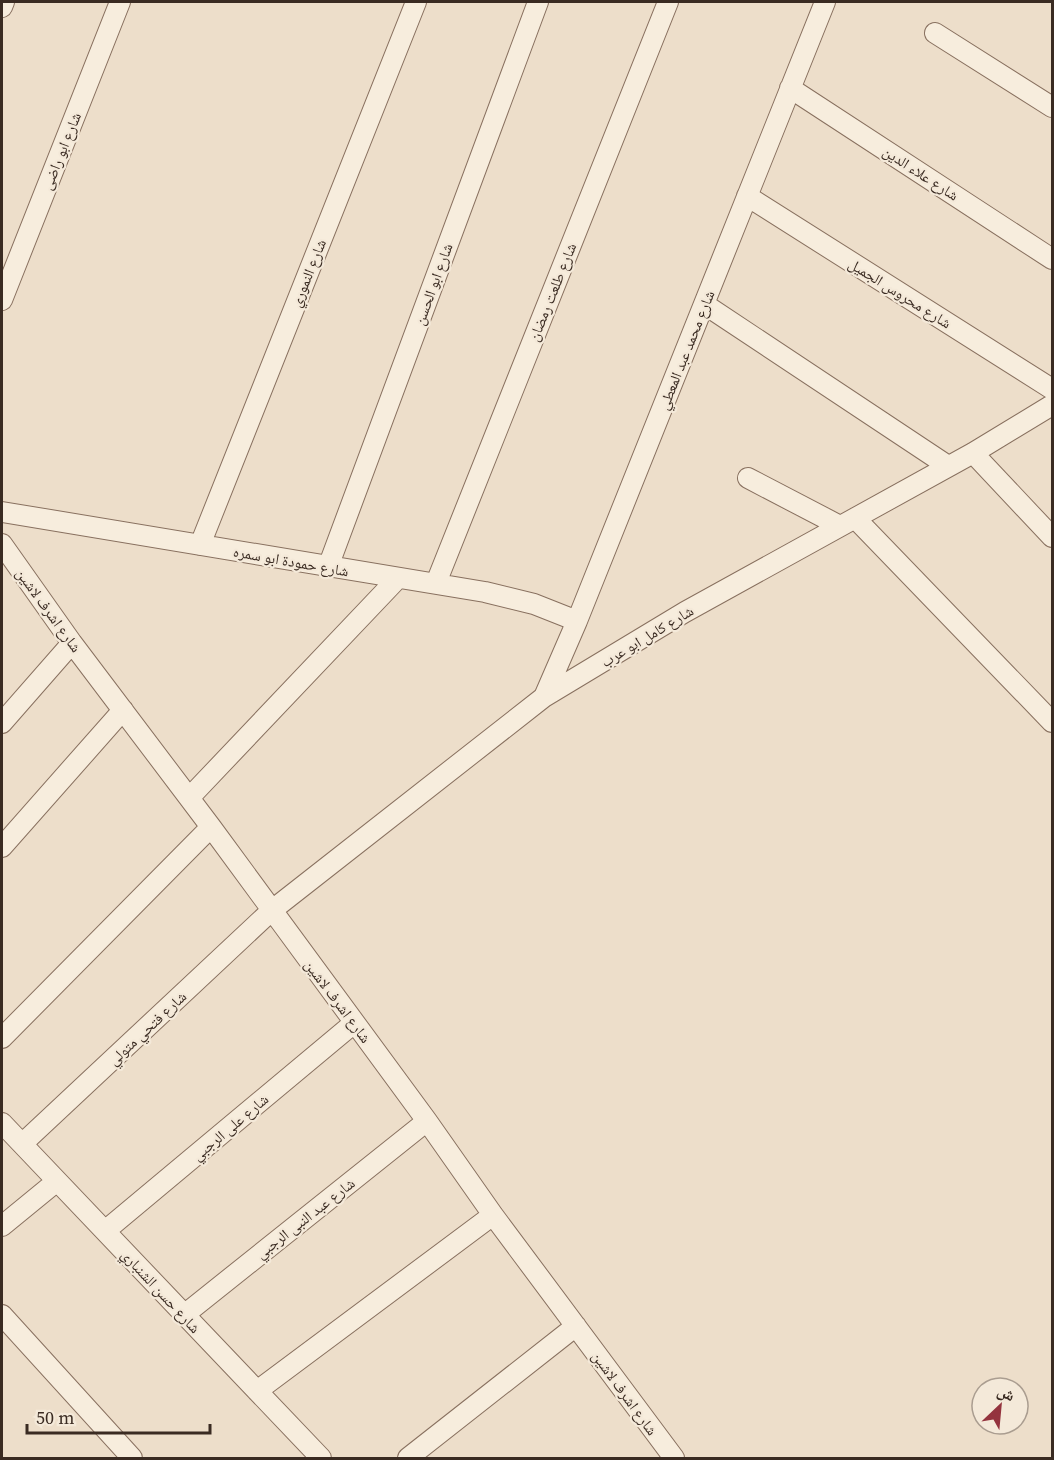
<svg xmlns="http://www.w3.org/2000/svg" width="1054" height="1460" font-family="'Source Serif 4','Noto Naskh Arabic',serif">
<style>
.lines{fill:none;stroke-linecap:round;stroke-linejoin:round}
.minor-casing{stroke:#88705f;stroke-width:22}
.minor{stroke:#f7eddd;stroke-width:20}
.labels{text-anchor:middle;dominant-baseline:central;stroke-width:4.5;stroke-linejoin:round;paint-order:stroke}
.street-label{font-size:15px;fill:#3a2b22;stroke:#f4e9d9}
</style>
<rect width="100%" height="100%" fill="#eddeca"/>
<g class="lines">
<defs>
<path id="minor" d="M2 7 4 2
M935 33 1052 107
M790 88 1052 259
M747 196 1052 389
M2 300 120 2
M704 304 948 466
M973 453 1052 537
M748 478 840 526
M2 512 485 592 534 604 577 621
M855 518 1052 722
M2 544 72 643 211 827 427 1121 493 1215 674 1458
M200 545 416 2
M328 567 538 2
M436 583 668 2
M544 697 577 621 825 2
M2 723 72 643
M189 798 398 578
M2 847 123 710
M2 1038 211 827
M2 1123 321 1458
M22 1144 271 911 544 697 685 612 973 453 1052 405
M2 1226 57 1181
M105 1231 354 1023
M2 1315 132 1458
M184 1315 427 1121
M257 1391 493 1215
M408 1458 576 1326"/>
</defs>
<use href="#minor" class="minor-casing"/>
<use href="#minor" class="minor"/>
</g>
<g class="labels">
<g class="street-label">
<text transform="translate(61 151) rotate(-68)">شارع ابو راضى</text>
<text transform="translate(921 173) rotate(33)">شارع علاء الدين</text>
<text transform="translate(308 273) rotate(-68)">شارع النموري</text>
<text transform="translate(433 284) rotate(-70)">شارع ابو الحسن</text>
<text transform="translate(552 292) rotate(-68)">شارع طلعت رمضان</text>
<text transform="translate(900 293) rotate(32)">شارع محروس الجميل</text>
<text transform="translate(686 350) rotate(-68)">شارع محمد عبد المعطي</text>
<text transform="translate(291 561) rotate(10)">شارع حمودة ابو سمره</text>
<text transform="translate(49 610) rotate(54)">شارع اشرف لاشين</text>
<text transform="translate(647 636) rotate(-31)">شارع كامل ابو عرب</text>
<text transform="translate(338 1001) rotate(53)">شارع اشرف لاشين</text>
<text transform="translate(147 1028) rotate(-43)">شارع فتحي متولي</text>
<text transform="translate(230 1127) rotate(-40)">شارع على الرجبي</text>
<text transform="translate(305 1218) rotate(-38)">شارع عبد النبى الرجبي</text>
<text transform="translate(161 1291) rotate(47)">شارع حسن الشنباري</text>
<text transform="translate(625 1393) rotate(54)">شارع اشرف لاشين</text>
</g>
</g>
<rect width="1054" height="1460" fill="none" stroke="#3a2b22" stroke-width="6"/>
<g transform="translate(1000 1406) rotate(26)"><circle r="28" fill="#f4e9d9" stroke="#aa9d90" stroke-width="1.5"/>
<path d="M0-4.5L10 22L0 15L-10 22Z" fill="#94333e"/>
<text y="-9" font-size="16" font-weight="bold" text-anchor="middle" fill="#3a2b22">ش</text>
</g>
<path d="M27 1424v9h183v-9" fill="none" stroke="#3a2b22" stroke-width="3"/>
<text x="36" y="1424" font-size="18" fill="#3a2b22" stroke="#f4e9d9" stroke-width="4.5" paint-order="stroke">50 m</text>
</svg>
